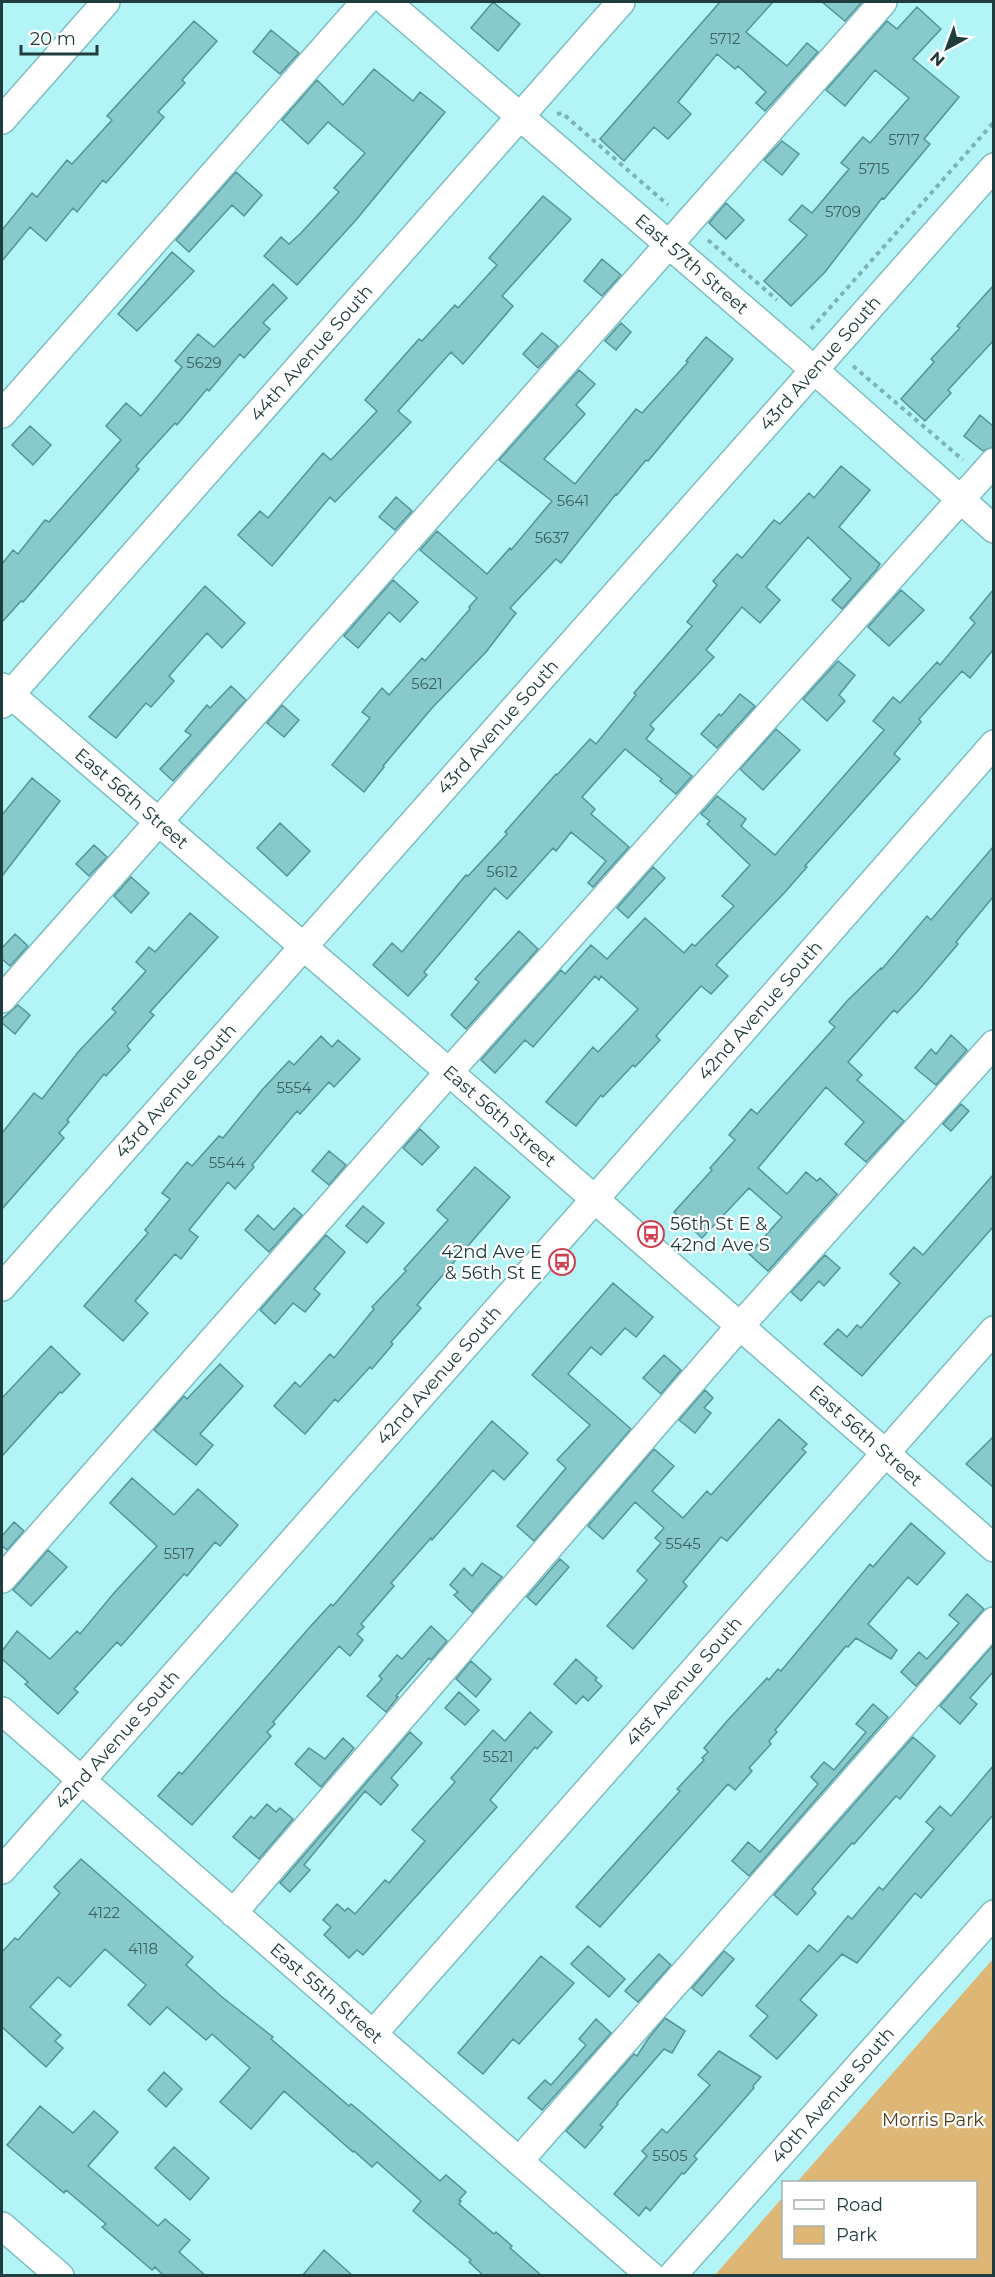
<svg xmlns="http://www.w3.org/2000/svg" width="995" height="2277" font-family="Montserrat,sans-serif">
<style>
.green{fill:#deb676}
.building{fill:#88cacb;stroke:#539496;stroke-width:1.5}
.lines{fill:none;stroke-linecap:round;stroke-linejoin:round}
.minor-casing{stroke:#7cbec0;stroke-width:30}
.path{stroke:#7eb2b4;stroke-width:4;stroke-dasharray:4.5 4.5;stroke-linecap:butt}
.minor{stroke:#fff;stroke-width:27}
.labels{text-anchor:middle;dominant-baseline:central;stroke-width:4.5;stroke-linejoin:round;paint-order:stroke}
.number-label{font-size:15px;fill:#3b6060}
.street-label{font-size:18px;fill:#213c3d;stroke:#fff}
.poi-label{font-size:18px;fill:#213c3d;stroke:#fff;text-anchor:start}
.park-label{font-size:18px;fill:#543d13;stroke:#fff}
</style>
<rect width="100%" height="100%" fill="#b3f5f7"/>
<path class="green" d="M993 1959V2275H715L783 2197 784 2258H976V2182H797Z"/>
<path class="building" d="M493 2 520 24 498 51 471 28Z
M720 2H773L746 32 787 66 807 43 818 52 765 111 756 103 766 92 738 66 735 69 717 54 678 102 691 114 668 139 654 127 624 161 600 139Z
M822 2H862L845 21Z
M917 7 941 29 913 59 959 97 924 139 930 144 884 199 882 198 825 272 791 306 764 281 807 235 789 220 802 205 812 213 849 169 841 163 863 137 870 143 909 98 875 70 845 106 826 90 887 21 897 29Z
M194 21 217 41 182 80 185 83 158 112 164 117 106 183 103 180 77 212 73 208 46 241 30 227 2 261V230L32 193 37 197 67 160 72 164 112 120 107 116Z
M271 30 299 53 280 74 253 52Z
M374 69 413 101 420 92 445 112 356 220 297 285 264 256 281 237 289 244 300 234 339 192 334 188 365 153 328 122 308 144 282 120 317 80 343 105Z
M782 141 799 154 782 175 764 160Z
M236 172 262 195 244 216 232 205 189 252 176 240Z
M543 196 571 219 502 296 513 306 463 364 451 352 398 411 411 422 335 502 330 497 272 566 238 535 260 511 268 518 323 453 331 460 377 411 365 400 419 339 422 341 455 305 458 308 497 265 489 258Z
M726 203 744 220 726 239 709 223Z
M172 252 194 271 137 331 118 314Z
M602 259 621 275 602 296 584 281Z
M273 284 287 298 263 323 270 329 244 358 240 354 209 391 207 389 177 425 175 423 136 466 139 469 23 602 21 601 2 622V564L13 550 18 554 45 520 49 522 121 440 106 426 126 403 141 416 182 367 175 361 198 334 214 347Z
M993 286V341L948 390 951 393 925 421 901 399 934 362 931 359 960 328 957 326Z
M621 323 631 332 616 350 605 341Z
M542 333 558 346 538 368 523 354Z
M706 337 733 359 648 461 646 460 617 495 616 494 561 563 556 559 510 608 516 613 486 652 432 708 383 766 384 767 364 792 332 765 370 718 362 712 382 688 389 695 422 658 425 661 470 609 469 607 477 598 420 550 437 531 487 574 510 548 511 550 552 501 499 460 579 370 595 384 576 405 585 414 544 459 575 484 636 409 642 413 688 362 686 361Z
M980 415 993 426V447L983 451 964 436Z
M30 426 51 445 33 465 12 445Z
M841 466 870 490 839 527 880 564 877 569 842 609 832 600 851 579 808 537 766 587 780 600 760 623 742 607 706 650 714 657 650 725 654 729 646 739 692 776 676 794 660 781 662 779 625 749 582 797 595 809 591 814 629 847 593 887 588 883 606 861 571 832 556 851 553 848 507 899 495 888 424 972 427 975 408 996 373 965 392 943 402 952 466 875 468 876 507 834 505 832 556 774 557 775 590 739 596 744 636 695 634 693 692 626 687 622 717 585 713 581 737 554 742 558 774 520 780 524 809 493 814 498Z
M396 497 412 511 395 530 379 517Z
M393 580 418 602 400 622 389 612 358 648 344 636Z
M205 586 245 623 222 648 207 633 169 676 174 681 151 707 146 703 116 738 89 717Z
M901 590 924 610 889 646 868 627Z
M993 590V650L970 678 962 671 919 719 921 722 894 754 900 759 805 866 807 867 786 891 716 965 728 976 711 994 701 986 656 1036 660 1040 635 1067 633 1065 603 1097 601 1095 576 1126 546 1102 593 1047 598 1052 638 1009 601 976 599 980 595 976 533 1047 525 1040 495 1073 481 1060 561 970 565 974 591 945 607 959 645 918 684 953 692 944 695 946 734 906 722 896 750 865 707 824 710 821 701 814 717 796 746 819 741 826 775 855 884 730 873 721 893 697 900 703 937 662 940 665 975 623 970 618Z
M838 661 855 675 839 695 845 701 827 721 803 699Z
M231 686 246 700 173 781 160 769 191 735 185 731 207 705 210 708Z
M740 694 755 706 717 748 701 734 719 714 721 716Z
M282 705 299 720 284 737 267 723Z
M776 729 800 750 763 790 740 769Z
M32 778 60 801 2 876V815Z
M280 823 310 851 287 876 257 848Z
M94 845 107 857 89 876 76 864Z
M993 847V897L956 942 958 944 917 992 897 1013 894 1010 848 1062 862 1075 857 1080 904 1121 866 1162 845 1144 864 1122 826 1087 758 1168 787 1194 806 1172 817 1181 820 1178 837 1194 768 1271 749 1254 782 1217 749 1188 702 1238 674 1212 712 1170 710 1168 735 1140 729 1135 751 1109 757 1114 835 1027 829 1022 848 1000 881 968 882 969 927 916 931 920Z
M653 867 665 878 628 918 617 908Z
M131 877 149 893 131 913 114 896Z
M190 913 218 937 150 1012 154 1015 127 1046 130 1050 106 1076 104 1074 67 1120 69 1122 59 1133 64 1138 2 1209V1133L34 1093 42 1099 79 1051 116 1012 112 1009 146 971 136 962 149 947 155 952Z
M519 931 538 949 466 1029 451 1015 479 982 475 979Z
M15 934 28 946 10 966 2 959V948Z
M18 1005 30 1015 15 1034 2 1023V1019Z
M951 1035 967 1050 936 1085 915 1068 931 1049 936 1054Z
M321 1036 332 1047 338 1040 360 1059 334 1087 329 1082 300 1114 297 1111 252 1165 254 1167 235 1189 228 1182 189 1230 198 1237 181 1259 175 1254 135 1301 148 1313 123 1341 84 1306 148 1233 145 1230 170 1199 162 1193 187 1162 192 1166 219 1136 223 1138 262 1090 289 1061 294 1065Z
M961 1104 969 1111 951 1131 943 1124Z
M420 1129 439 1147 422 1165 403 1148Z
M329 1151 346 1165 329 1185 312 1171Z
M475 1167 510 1197 417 1305 421 1308 391 1342 393 1344 372 1369 370 1367 338 1402 335 1399 305 1434 274 1406 295 1382 300 1387 330 1354 334 1358 374 1309 372 1307 406 1271 404 1269 448 1220 437 1210Z
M993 1175V1227L862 1376 824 1344 838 1329 847 1337 857 1325 861 1328 900 1283 890 1274 914 1247 923 1255Z
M363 1206 384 1223 367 1243 346 1226Z
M294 1208 302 1215 269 1252 245 1230 258 1215 274 1230Z
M326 1235 345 1252 314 1289 320 1294 305 1312 293 1303 275 1324 260 1310Z
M825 1255 840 1268 824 1286 819 1281 801 1301 791 1292Z
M613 1283 653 1317 636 1337 625 1328 601 1355 591 1347 568 1374 631 1429 534 1541 517 1526 566 1468 557 1460 590 1425 532 1375Z
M51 1346 80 1374 62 1393 60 1392 2 1456V1398Z
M664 1355 681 1370 661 1394 643 1378Z
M220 1364 243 1386 200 1434 213 1445 196 1465 154 1430 184 1396 187 1399Z
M705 1390 713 1398 704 1408 711 1413 695 1433 679 1420Z
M779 1419 807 1444 802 1449 806 1452 727 1541 721 1537 683 1582 687 1586 633 1649 607 1626 647 1580 637 1571 661 1543 655 1538 664 1528 635 1502 603 1539 588 1526 654 1449 674 1466 652 1491 683 1518 707 1491 711 1495Z
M492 1421 528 1453 504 1480 493 1470 432 1540 431 1538 391 1583 394 1586 361 1624 364 1627 357 1634 363 1640 350 1656 339 1646 273 1722 275 1724 267 1732 271 1736 192 1825 158 1796 179 1772 182 1774 309 1628 331 1604 333 1606Z
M993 1437V1487L966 1464Z
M132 1478 174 1515 198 1489 238 1525 220 1546 215 1542 187 1576 184 1574 121 1646 117 1642 74 1689 78 1692 58 1714 25 1684 28 1682 2 1659V1651L17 1631 50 1659 77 1631 80 1634 114 1593 157 1546 110 1503Z
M14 1522 24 1531 7 1550 2 1546V1536Z
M911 1523 945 1553 917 1585 908 1577 868 1624 897 1650 891 1659 856 1638 848 1647 846 1646 775 1730 777 1732 769 1741 771 1744 749 1768 752 1771 735 1790 728 1784 600 1927 576 1907 680 1791 677 1789 704 1760 702 1758 708 1752 704 1748 728 1720 767 1678 769 1680 778 1669 781 1671 870 1564 873 1567Z
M48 1550 67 1567 31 1606 13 1590Z
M560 1559 569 1567 536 1605 527 1597Z
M482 1563 502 1577 472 1612 454 1595 458 1592 450 1585 464 1568 472 1576Z
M967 1594 984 1609 916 1686 901 1672 919 1652 927 1659 959 1623 949 1615Z
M431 1626 447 1641 431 1660 429 1658 396 1696 398 1697 386 1712 367 1696 382 1679 379 1676 397 1655 402 1659Z
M993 1645V1672L970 1698 977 1704 960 1724 940 1706Z
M576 1659 597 1678 595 1680 602 1686 588 1701 583 1696 576 1704 554 1684Z
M471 1661 491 1679 476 1697 456 1679Z
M459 1692 479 1710 465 1725 445 1708Z
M873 1704 888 1717 749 1876 732 1861 748 1842 760 1852 818 1784 811 1777 824 1762 834 1770 866 1732 856 1724Z
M530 1712 552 1732 537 1749 535 1747 490 1800 497 1807 363 1955 357 1950 349 1958 324 1935 331 1927 323 1920 337 1904 345 1911 348 1908 355 1914 385 1880 389 1883 425 1841 412 1830 455 1782 451 1778 493 1730 505 1741Z
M410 1732 422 1743 391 1778 398 1785 381 1805 365 1791 304 1865 310 1870 290 1892 280 1883Z
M913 1737 935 1756 900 1799 896 1796 854 1844 852 1843 812 1889 816 1893 797 1915 774 1895Z
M343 1738 354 1748 321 1787 295 1764 309 1748 325 1759Z
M993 1766V1815L921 1898 915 1893 857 1963 842 1954 800 2000 817 2015 777 2059 750 2036 768 2016 756 2006 809 1945 818 1952 848 1916 852 1919 879 1887 883 1890 934 1829 926 1822 940 1806 951 1816Z
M267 1804 276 1812 280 1808 293 1819 259 1859 233 1837 251 1816 254 1819Z
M81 1859 193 1957 186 1965 222 1997 273 2037 271 2039 349 2106 351 2104 362 2113 440 2181 446 2175 466 2192 459 2200 461 2201 459 2204 494 2234 496 2232 512 2246 510 2248 542 2276H484L469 2262 471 2260 413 2211 421 2201 377 2162 372 2167 354 2151 353 2152 284 2091 251 2129 220 2102 250 2068 212 2034 206 2040 167 2007 150 2025 128 2005 146 1985 105 1949 70 1987 58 1977 30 2007 61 2035 55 2041 63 2048 46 2067 2 2027V1952L15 1938 18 1940 60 1893 54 1887Z
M588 1946 625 1979 609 1997 571 1964Z
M724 1951 734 1959 702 1996 692 1988Z
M659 1954 671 1965 638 2002 625 1991Z
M541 1956 574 1983 519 2044 513 2039 483 2074 458 2053Z
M665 2018 685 2031 672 2053 664 2049 617 2103 618 2104 600 2125 603 2127 585 2148 566 2131 634 2054 637 2056 648 2039Z
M596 2019 611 2033 542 2110 528 2098 545 2080 551 2085 586 2045 579 2039Z
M719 2051 761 2077 753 2086 754 2088 694 2156 697 2159 684 2174 682 2173 650 2211 646 2207 639 2216 614 2194 647 2156 642 2151 662 2129 667 2133 710 2085 698 2075Z
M164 2072 182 2089 166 2107 148 2090Z
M40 2106 73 2133 94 2111 118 2132 88 2166 158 2226 165 2219 190 2240 179 2252 206 2276H164L155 2267 152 2270 102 2227 106 2224 66 2190 64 2193 7 2145Z
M174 2147 209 2178 190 2200 155 2168Z
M324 2250 353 2276H302Z"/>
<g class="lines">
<defs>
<g id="minor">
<path id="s1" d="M387 2 796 354 994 529"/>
<path d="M2 120 106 2"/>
<path d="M2 414 365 2"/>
<path id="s2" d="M2 687 449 1072 994 1548"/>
<path id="s3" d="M2 704 621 2"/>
<path d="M2 999 883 2"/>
<path id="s4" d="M2 1287 994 167"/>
<path d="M2 1579 449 1072 994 462"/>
<path id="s5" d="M2 1711 651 2276"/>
<path id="s6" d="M2 1870 594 1200 994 744"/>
<path d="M233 1913 739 1327 994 1044"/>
<path id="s7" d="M373 2034 994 1330"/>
<path d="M519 2161 994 1621"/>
<path d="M2 2226 60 2276"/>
<path id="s8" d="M672 2276 994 1914"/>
</g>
</defs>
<use href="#minor" class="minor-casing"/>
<path class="path" d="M557 114 562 113 668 205
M708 240 777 300
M811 329 994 122
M853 366 963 460"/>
<use href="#minor" class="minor"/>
</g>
<defs>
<symbol id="bus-ring" viewBox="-11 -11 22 22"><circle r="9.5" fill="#fff" stroke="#d14051" stroke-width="1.5"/><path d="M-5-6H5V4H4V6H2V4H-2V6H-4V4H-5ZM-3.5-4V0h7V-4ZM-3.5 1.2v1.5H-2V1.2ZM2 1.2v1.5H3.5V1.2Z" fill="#d14051"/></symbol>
</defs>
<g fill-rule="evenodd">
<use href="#bus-ring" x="636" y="1219" width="30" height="30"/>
<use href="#bus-ring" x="547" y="1247" width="30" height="30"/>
</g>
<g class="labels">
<g class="number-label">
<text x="725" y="38">5712</text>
<text x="904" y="139">5717</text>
<text x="874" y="168">5715</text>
<text x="843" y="211">5709</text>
<text x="204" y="362">5629</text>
<text x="573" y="500">5641</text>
<text x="552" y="537">5637</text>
<text x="427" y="683">5621</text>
<text x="502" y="871">5612</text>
<text x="294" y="1087">5554</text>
<text x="227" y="1162">5544</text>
<text x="683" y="1543">5545</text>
<text x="179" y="1553">5517</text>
<text x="498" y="1756">5521</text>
<text x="104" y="1912">4122</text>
<text x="143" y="1948">4118</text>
<text x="670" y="2155">5505</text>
</g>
<g class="street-label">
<text stroke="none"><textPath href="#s1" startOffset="402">East 57th Street</textPath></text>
<text stroke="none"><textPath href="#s3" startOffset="468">44th Avenue South</textPath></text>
<text stroke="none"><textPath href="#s4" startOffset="1234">43rd Avenue South</textPath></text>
<text stroke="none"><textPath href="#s4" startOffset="748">43rd Avenue South</textPath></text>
<text stroke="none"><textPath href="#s2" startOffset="171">East 56th Street</textPath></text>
<text stroke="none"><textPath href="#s6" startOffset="1146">42nd Avenue South</textPath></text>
<text stroke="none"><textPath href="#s4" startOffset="262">43rd Avenue South</textPath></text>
<text stroke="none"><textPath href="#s2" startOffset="657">East 56th Street</textPath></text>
<text stroke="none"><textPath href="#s6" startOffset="660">42nd Avenue South</textPath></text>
<text stroke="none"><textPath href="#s2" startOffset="1143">East 56th Street</textPath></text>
<text stroke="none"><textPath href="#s7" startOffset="470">41st Avenue South</textPath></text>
<text stroke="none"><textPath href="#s6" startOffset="174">42nd Avenue South</textPath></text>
<text stroke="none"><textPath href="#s5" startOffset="430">East 55th Street</textPath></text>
<text stroke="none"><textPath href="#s8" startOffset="242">40th Avenue South</textPath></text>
</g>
<g class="poi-label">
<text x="670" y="1224">56th St E &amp;<tspan x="670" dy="21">42nd Ave S</tspan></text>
<text x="542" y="1252" text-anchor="end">42nd Ave E<tspan x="542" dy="21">&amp; 56th St E</tspan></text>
</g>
<g class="park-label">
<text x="933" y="2120">Morris Park</text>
</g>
</g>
<rect width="995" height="2277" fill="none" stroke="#213c3d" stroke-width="6"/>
<rect x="782" y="2181" width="195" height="78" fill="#ffffff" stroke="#a6b1b1" stroke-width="1.5"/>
<rect x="794" y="2200" width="30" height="9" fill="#ffffff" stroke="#a6b1b1" stroke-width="1.5"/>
<text x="836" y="2211" font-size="18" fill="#213c3d">Road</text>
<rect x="794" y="2226" width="30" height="18" fill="#deb676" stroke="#a6b1b1" stroke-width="1.5"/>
<text x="836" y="2241" font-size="18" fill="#213c3d">Park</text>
<g transform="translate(947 48) rotate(221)" stroke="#ffffff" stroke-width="4.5" paint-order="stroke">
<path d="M0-4.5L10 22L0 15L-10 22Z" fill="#213c3d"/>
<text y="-9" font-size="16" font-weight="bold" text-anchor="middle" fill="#213c3d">N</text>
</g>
<path d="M21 45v9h76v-9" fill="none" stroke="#213c3d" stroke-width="3"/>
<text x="30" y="45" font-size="18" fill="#213c3d" stroke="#ffffff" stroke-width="4.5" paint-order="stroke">20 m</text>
</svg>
